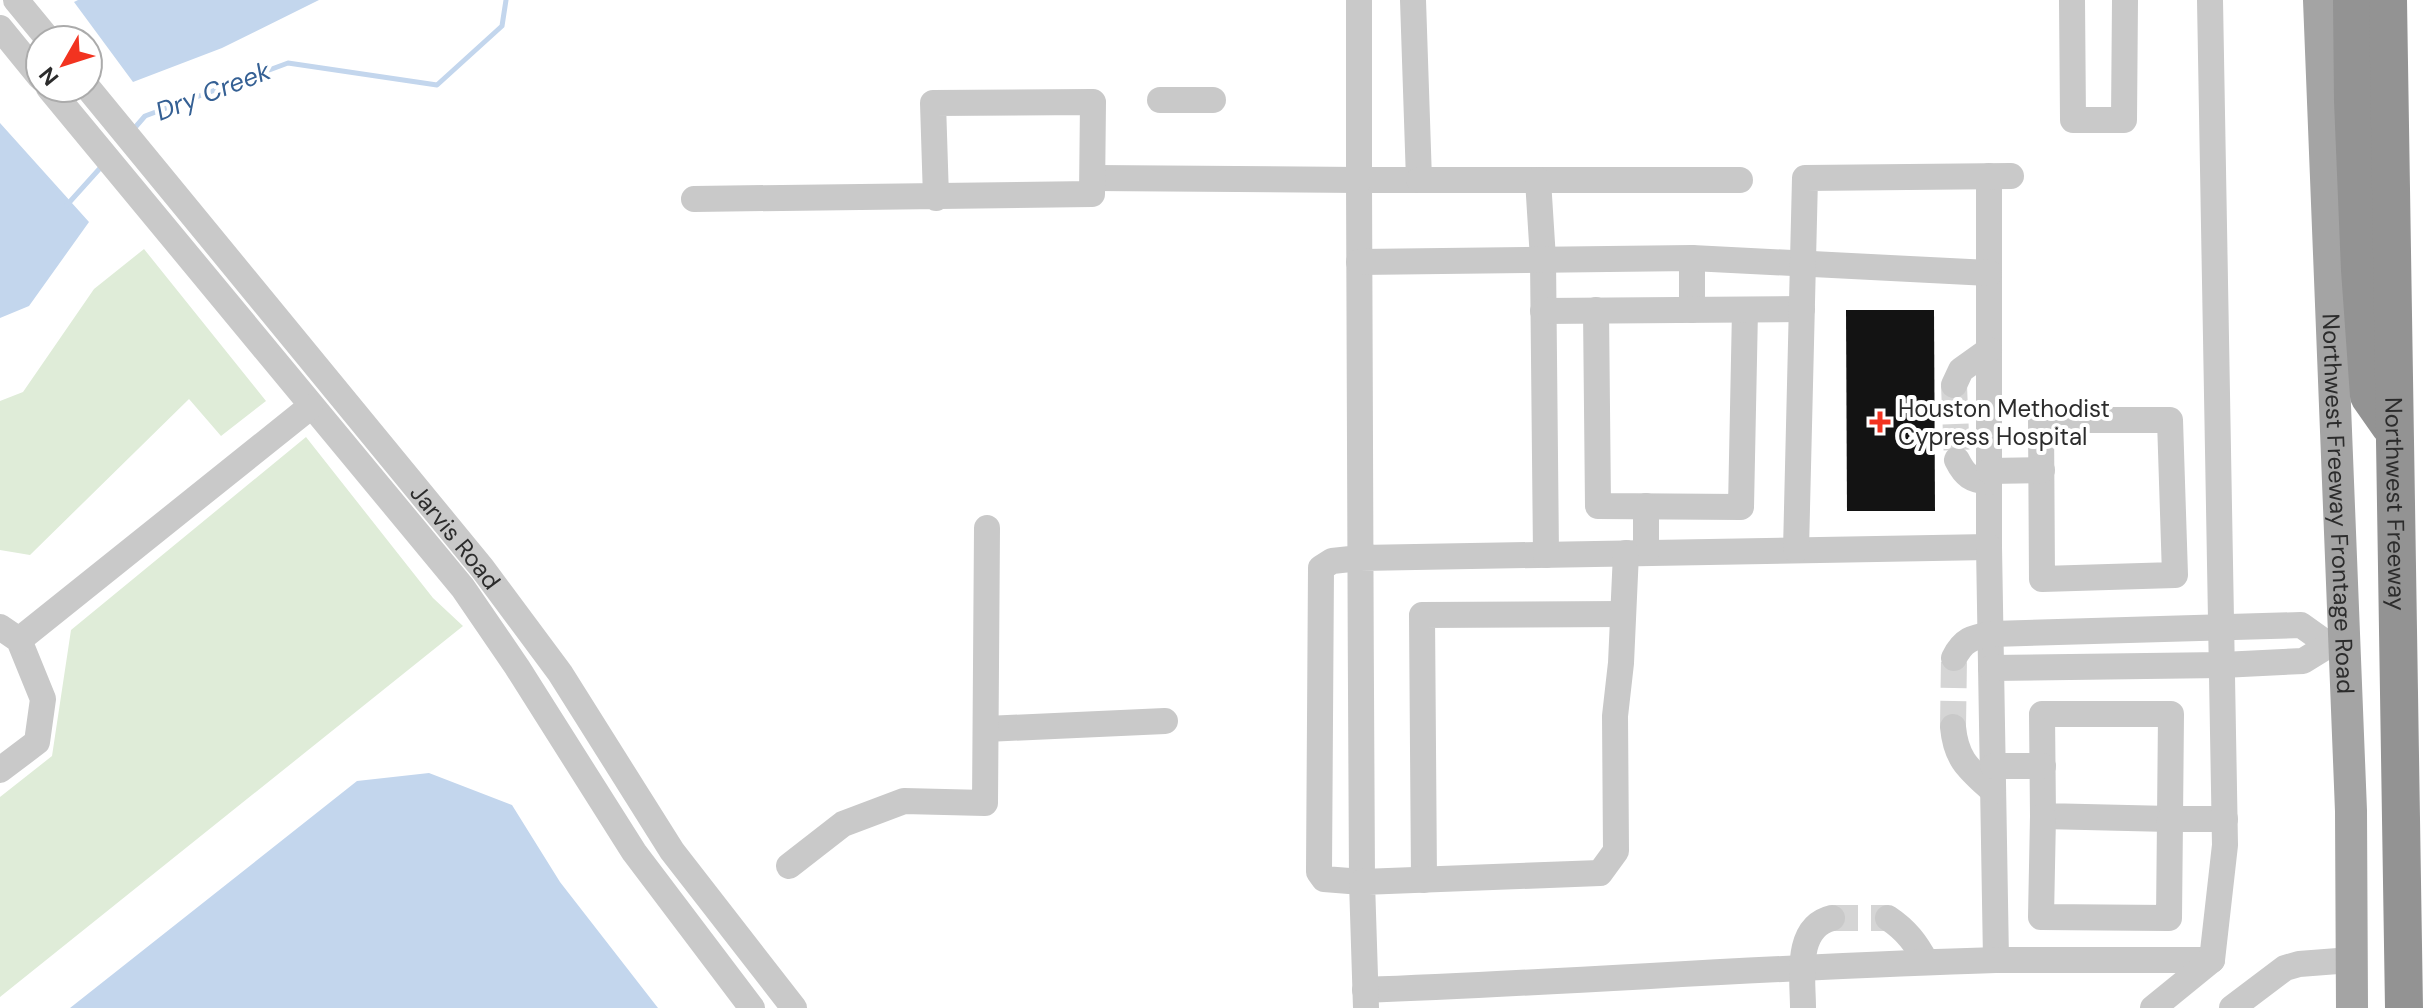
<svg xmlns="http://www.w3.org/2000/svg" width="2431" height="1008" font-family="'DM Sans',sans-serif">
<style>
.green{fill:#dfecd8}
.water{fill:#c3d6ed}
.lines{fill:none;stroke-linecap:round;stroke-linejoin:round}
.stream{stroke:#c3d6ed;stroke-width:5}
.building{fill:#131313}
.minor-tunnel{stroke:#d5d5d5;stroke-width:26;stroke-dasharray:26 13;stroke-linecap:butt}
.minor{stroke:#c9c9c9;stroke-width:26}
.major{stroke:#a4a4a4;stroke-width:32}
.highway{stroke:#939393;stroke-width:38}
.poi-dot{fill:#f23320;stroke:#fff;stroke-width:3}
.labels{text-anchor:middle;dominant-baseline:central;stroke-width:8;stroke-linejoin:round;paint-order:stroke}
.poi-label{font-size:24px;fill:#2c2c2c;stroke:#fff;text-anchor:start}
.street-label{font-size:24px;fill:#2c2c2c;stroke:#fff}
.water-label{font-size:26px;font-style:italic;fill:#356094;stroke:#fff}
</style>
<rect width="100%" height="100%" fill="#fff"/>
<path class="green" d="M144 249 266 401 221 436 189 399 30 555 0 550V401L23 392 94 289Z
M306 437 433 598 463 626 0 997V797L52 756 71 630Z"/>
<path class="water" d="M78 0H319L222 48 133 82 74 2Z
M0 123 89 222 29 306 0 318Z
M429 773 512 805 560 882 658 1008H70L357 781Z"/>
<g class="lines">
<path class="stream" d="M132 131 145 116 288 63 437 85 502 26 506 0
M66 206 102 166"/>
</g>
<path class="building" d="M1846 310H1934L1935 511H1847Z"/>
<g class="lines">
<path class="minor-tunnel" d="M1954 385 1957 460
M1953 727 1954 658
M1832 918H1888"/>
<g class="minor">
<path d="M16 0 49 40"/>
<path d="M1413 0 1419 180H1359C1359 414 1361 648 1362 882L1324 879 1319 872 1321 568 1332 561 1360 558 1989 547V176"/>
<path d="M2072 0 2073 120H2124L2125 0"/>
<path d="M0 28 40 77"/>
<path d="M49 88 463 588 517 667 634 852 752 1008"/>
<path id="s1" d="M88 88 482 568 560 673 672 851 794 1008"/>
<path d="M1160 100H1213"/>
<path d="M1094 178 1359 180V0"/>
<path d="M1419 180H1740"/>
<path d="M1538 180 1543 259 1546 555"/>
<path d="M694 199 1092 194 1093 102 933 103 936 198"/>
<path d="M1692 258V310"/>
<path d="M1359 262 1692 258 1989 273"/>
<path d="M1596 310 1598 506 1741 507 1745 310"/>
<path d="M1543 311 1802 309"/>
<path d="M1954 385 1961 370 1989 350"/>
<path d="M2041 420H2170L2175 575 2042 579Z"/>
<path d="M1957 460C1965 476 1971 480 1989 482"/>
<path d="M1989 471 2042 470"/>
<path d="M1989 547 1996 960H2212"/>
<path d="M1796 550 1805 178 2011 176"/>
<path d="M1646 553V506"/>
<path d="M0 627 19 640 43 699 37 742 0 770"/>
<path d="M19 640 310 407"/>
<path d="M1954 658C1963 640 1972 637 1992 634L2301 625 2329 645"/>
<path d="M1991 668 2222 665 2303 661 2329 645 2344 643"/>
<path d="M2042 714H2171L2170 819 2043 816Z"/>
<path d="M1953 727C1956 760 1969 769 1993 791"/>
<path d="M986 729 1165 721"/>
<path d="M1993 766H2043"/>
<path d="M2043 816 2041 917 2169 918 2170 819H2225"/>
<path d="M789 866 843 824 904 801 985 803 987 528"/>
<path d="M1424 880 1422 615 1623 614"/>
<path d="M1888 918C1906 930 1916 943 1926 962"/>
<path d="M1365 990C1576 982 1785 966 1996 960"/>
<path d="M1366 1008 1362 882 1600 873 1616 851 1615 716 1621 663 1626 553"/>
<path d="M1803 1008C1803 979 1794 927 1832 918"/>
<path d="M2153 1008 2212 960 2225 845 2210 0"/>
<path d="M2232 1008 2285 968 2299 964 2351 960"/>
</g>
<path class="major" id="s2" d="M2319 0 2351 811 2352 1008"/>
<g class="highway">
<path d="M2352 0 2353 101 2360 270 2369 396 2390 426"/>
<path id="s3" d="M2388 0 2404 1008"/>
</g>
</g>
<path class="poi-dot" d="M1876 410h8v8h8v8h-8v8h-8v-8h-8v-8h8z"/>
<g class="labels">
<g class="poi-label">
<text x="1898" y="408">Houston Methodist<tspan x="1898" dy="28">Cypress Hospital</tspan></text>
</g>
<g class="street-label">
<text stroke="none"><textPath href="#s2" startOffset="504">Northwest Freeway Frontage Road</textPath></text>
<text stroke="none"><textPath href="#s3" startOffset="504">Northwest Freeway</textPath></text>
<text stroke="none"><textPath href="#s1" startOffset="580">Jarvis Road</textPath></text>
</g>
<g class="water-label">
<text transform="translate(213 91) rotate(-21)">Dry Creek</text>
</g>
</g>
<g transform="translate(64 64) rotate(231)"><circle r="38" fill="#ffffff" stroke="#ababab" stroke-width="2"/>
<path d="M0-6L14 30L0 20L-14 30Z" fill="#f23320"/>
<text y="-12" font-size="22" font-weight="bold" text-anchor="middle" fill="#2c2c2c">N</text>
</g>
</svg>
